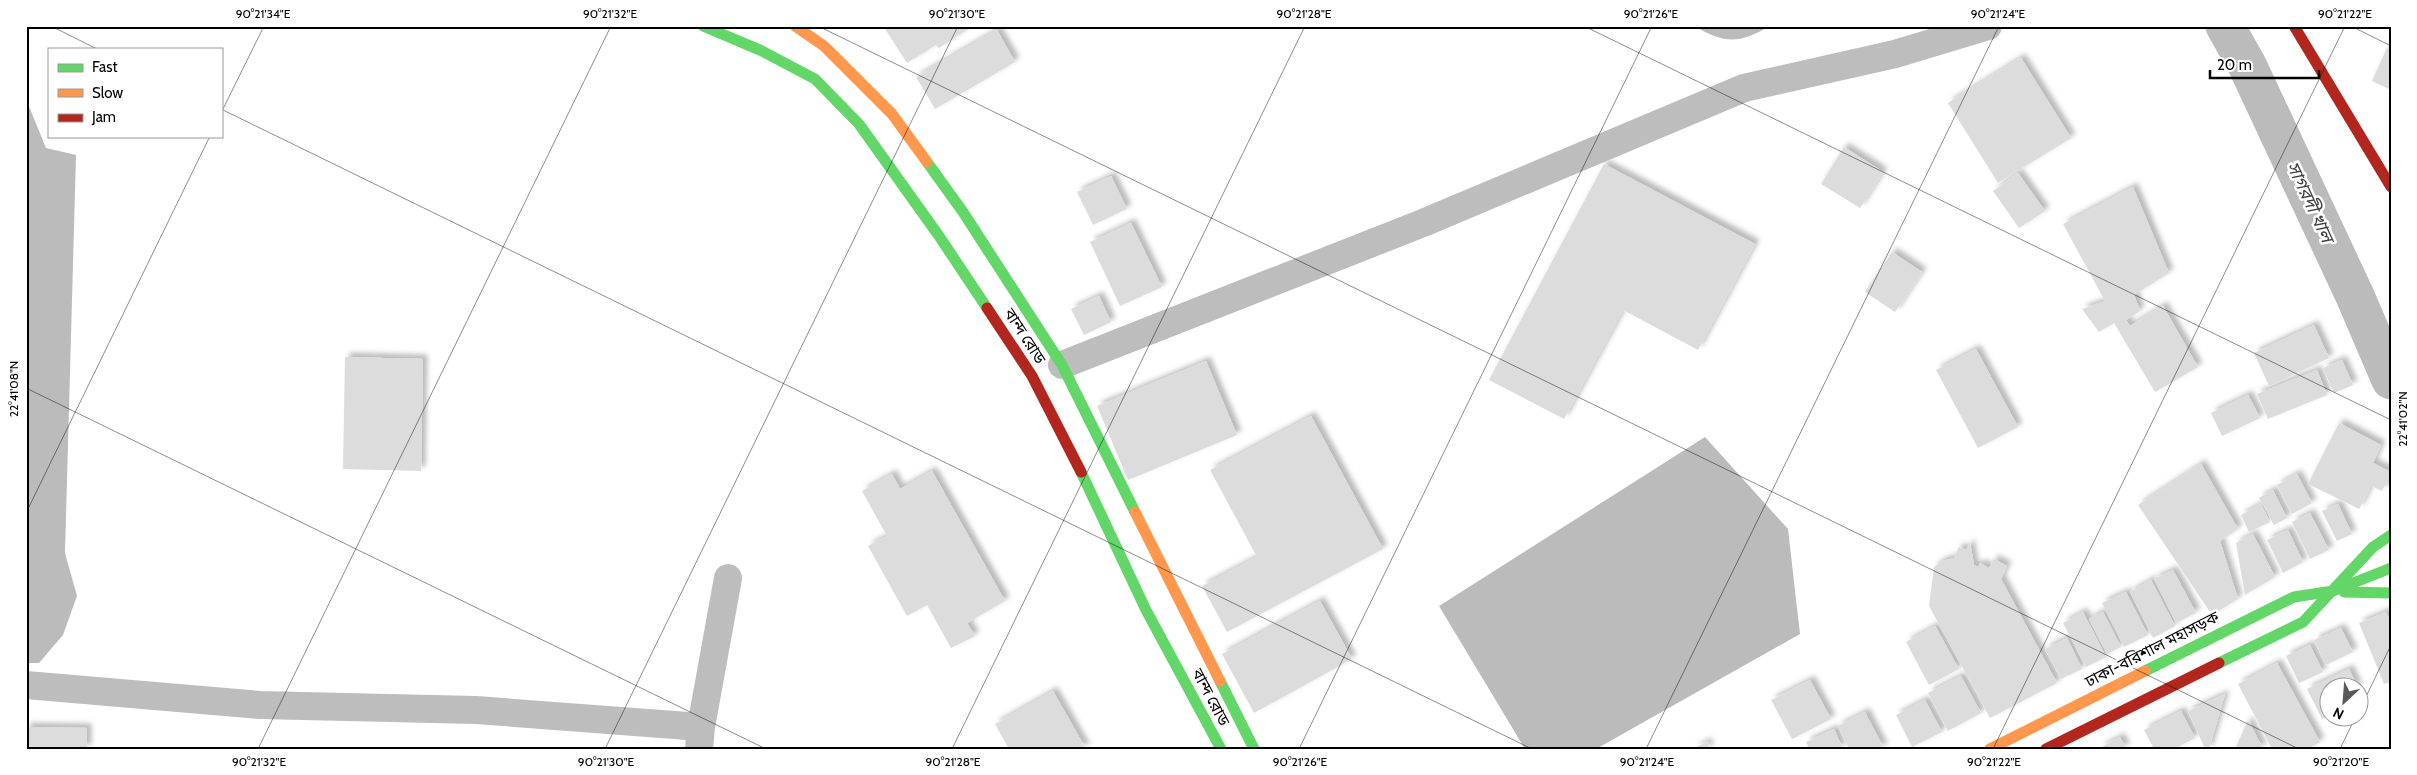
<svg xmlns="http://www.w3.org/2000/svg" width="2417" height="775" font-family="Cabin,'Noto Sans Bengali',sans-serif">
<style>
.water{fill:#bbb}
.lines{fill:none;stroke-linecap:round;stroke-linejoin:round}
.canal{stroke:#bbb;stroke-width:39}
.building{fill:#dcdcdc;filter:url(#shadow)}
.street{stroke:#bdbdbd;stroke-width:28}
.fast{stroke:#63d668;stroke-width:11}
.slow{stroke:#ff974d;stroke-width:11}
.jam{stroke:#b3261e;stroke-width:11}
.ticks{fill:none;stroke:#000;stroke-width:1;stroke-opacity:0.45}
.labels{text-anchor:middle;dominant-baseline:central;stroke-width:5;stroke-linejoin:round;paint-order:stroke}
.street-label{font-size:16px;fill:#000;stroke:#fff}
.water-label{font-size:18px;font-style:italic;fill:#3f3f3f;stroke:#fff}
.neatline{fill:none;stroke:#000;stroke-width:2}
.ticks-label{font-size:12px;text-anchor:middle;fill:#000}
</style>
<defs>
<filter id="shadow"><feDropShadow dx="4.5" dy="-4.5" stdDeviation="2.5" flood-color="#0004"/></filter>
</defs>
<rect width="100%" height="100%" fill="#fff"/>
<path class="water" d="M1694 26H1770C1738 44 1726 44 1694 26Z
M26 99 46 148 76 155 65 553 77 596 63 635 39 663H26Z
M1705 437 1788 529 1800 634 1596 749H1525L1439 606Z"/>
<g class="lines">
<path class="canal" d="M2225 26 2247 65 2355 296 2391 380"/>
</g>
<path class="building" d="M883 26H973L939 48 936 45 907 63Z
M997 30 1015 62 935 109 916 77Z
M2387 48 2391 50V90L2372 81Z
M2021 58 2071 138 1998 183 1948 103Z
M1844 147 1883 172 1860 208 1821 184Z
M1604 164 1755 244 1698 350 1623 310 1564 419 1489 380Z
M2018 173 2045 211 2019 228 1993 191Z
M1111 176 1127 209 1093 225 1077 192Z
M2133 187 2169 273 2134 295 2140 311 2126 320 2130 326 2163 306 2198 367 2155 392 2114 323 2099 332 2082 309 2105 301 2063 224Z
M1131 223 1162 287 1120 306 1090 242Z
M1892 252 1922 272 1895 312 1865 292Z
M1099 296 1111 322 1084 335 1071 309Z
M2314 325 2329 358 2269 386 2254 353Z
M1976 349 2018 427 1978 448 1936 370Z
M345 357 423 359 421 471 343 469Z
M2342 360 2353 385 2334 393 2323 368Z
M1206 361 1237 435 1128 480 1097 406Z
M2317 370 2327 395 2268 419 2257 394Z
M2248 395 2260 418 2222 436 2211 413Z
M1311 416 1383 549 1227 632 1202 586 1257 557 1210 470Z
M2339 423 2381 445 2373 463 2391 472 2382 491 2371 486 2359 509 2308 484Z
M2201 464 2238 529 2220 541 2238 599 2212 615 2138 505Z
M932 471 1005 601 967 623 975 636 951 648 927 605 907 616 868 546 887 536 862 491 892 474 900 489Z
M2297 474 2312 503 2292 514 2277 485Z
M2273 490 2287 518 2274 525 2259 498Z
M2261 504 2270 522 2249 532 2241 515Z
M2338 504 2352 534 2337 541 2322 511Z
M2310 513 2329 550 2310 559 2292 522Z
M2288 530 2303 562 2283 573 2267 540Z
M2253 534 2275 577 2245 595 2236 543Z
M1970 542 1974 565 1978 567 1980 563 1989 568 1994 559 2007 566 2001 579 2057 683 1990 718 1929 606 1934 567 1943 561 1954 558 1959 547 1966 550Z
M2173 570 2196 613 2176 623 2154 579Z
M2151 580 2175 626 2153 638 2130 592Z
M2126 592 2148 635 2124 647 2102 603Z
M1320 601 1352 659 1254 713 1222 654Z
M2083 612 2106 657 2086 667 2063 623Z
M2103 612 2121 647 2107 654 2089 619Z
M2386 612 2391 623V682L2384 684 2359 623Z
M1935 626 1959 669 1929 685 1906 642Z
M2341 628 2353 652 2326 665 2314 640Z
M2067 638 2082 669 2061 679 2045 649Z
M2310 645 2323 672 2299 683 2286 656Z
M2277 663 2320 742 2308 749H2272L2238 684Z
M2349 669 2358 688H2330V715L2322 719 2307 689Z
M1961 676 1981 713 1948 731 1928 693Z
M1810 680 1831 719 1792 739 1771 700Z
M1053 691 1086 749H1009L995 724Z
M2225 694 2209 749H2205L2188 711Z
M1925 700 1942 732 1912 747 1896 715Z
M2181 711 2195 738 2174 749H2154L2144 730Z
M1865 712 1884 749H1849L1838 726Z
M2248 720 2263 749H2235Z
M26 727 87 728V749H26Z
M1834 729 1843 749H1809L1806 742Z
M2120 737 2126 749H2098Z
M1707 742 1710 749H1692Z"/>
<g class="lines">
<path class="street" d="M1062 365 1423 223 1744 88 1895 54 1988 26
M26 685 260 705 476 710 701 727
M699 749 701 727 728 578"/>
<path class="fast" d="M703 26 762 51 815 79 859 124 939 236 987 308
M927 162 963 212 1062 365 1135 512
M1081 472 1146 610 1221 749
M2344 592 2391 593
M2219 663 2303 622 2373 547 2391 535
M2145 671 2294 597 2333 591 2391 568
M1220 681 1254 749"/>
<path class="slow" d="M795 26 824 46 892 114 927 162
M1135 512 1220 681
M1990 749 2145 671"/>
<path class="jam" d="M2294 26 2391 187
M987 308 1032 376 1081 472
M2046 749 2219 663"/>
</g>
<path class="ticks" d="M51 26 97 49M818 26 2299 749M1584 26 2391 420M2351 26 2391 46M221 109 1532 749M221 113 264 26M26 388 766 749M26 513 210 136M2360 709 2391 645M258 749 611 26M605 749 958 26M952 749 1305 26M1299 749 1652 26M1646 749 1999 26M1993 749 2345 26M2340 749 2355 718"/>
<g class="labels">
<g class="street-label">
<text transform="translate(1025 336) rotate(57)">বান্দ রোড</text>
<text transform="translate(2152 649) rotate(-27)">ঢাকা-বরিশাল মহাসড়ক</text>
<text transform="translate(1211 697) rotate(62)">বান্দ রোড</text>
</g>
<g class="water-label">
<text transform="translate(2310 202) rotate(65)">সাগরদী খাল</text>
</g>
</g>
<rect width="2417" height="775" fill="none" stroke="#ffffff" stroke-width="55"/>
<rect x="48" y="48" width="175" height="90" fill="#ffffff" stroke="#999999"/>
<rect x="58" y="64" width="25" height="8" fill="#63d668" stroke="#999999"/>
<text x="92" y="72" font-size="15" fill="#000000">Fast</text>
<rect x="58" y="89" width="25" height="8" fill="#ff974d" stroke="#999999"/>
<text x="92" y="98" font-size="15" fill="#000000">Slow</text>
<rect x="58" y="114" width="25" height="8" fill="#b3261e" stroke="#999999"/>
<text x="92" y="122" font-size="15" fill="#000000">Jam</text>
<g transform="translate(2344 702) rotate(206)"><circle r="24" fill="#ffffff" stroke="#999999"/>
<path d="M0-4L9 19L0 12L-9 19Z" fill="#595959"/>
<text y="-8" font-size="14" font-weight="bold" text-anchor="middle" fill="#000000">N</text>
</g>
<path d="M2210 70v8h109v-8" fill="none" stroke="#000000" stroke-width="2.5"/>
<text x="2217" y="70" font-size="15" fill="#000000" stroke="#ffffff" stroke-width="4" paint-order="stroke">20 m</text>
<rect x="28" y="28" width="2362" height="720" class="neatline"/>
<g class="ticks-label">
<text x="263" y="18">90°21'34"E</text>
<text x="610" y="18">90°21'32"E</text>
<text x="957" y="18">90°21'30"E</text>
<text x="1304" y="18">90°21'28"E</text>
<text x="1651" y="18">90°21'26"E</text>
<text x="1998" y="18">90°21'24"E</text>
<text x="2345" y="18">90°21'22"E</text>
<text transform="translate(14 389) rotate(-90)" y="4">22°41'08"N</text>
<text transform="translate(2403 419) rotate(-90)" y="4">22°41'02"N</text>
<text x="259" y="766">90°21'32"E</text>
<text x="606" y="766">90°21'30"E</text>
<text x="953" y="766">90°21'28"E</text>
<text x="1300" y="766">90°21'26"E</text>
<text x="1647" y="766">90°21'24"E</text>
<text x="1994" y="766">90°21'22"E</text>
<text x="2341" y="766">90°21'20"E</text>
</g>
</svg>
